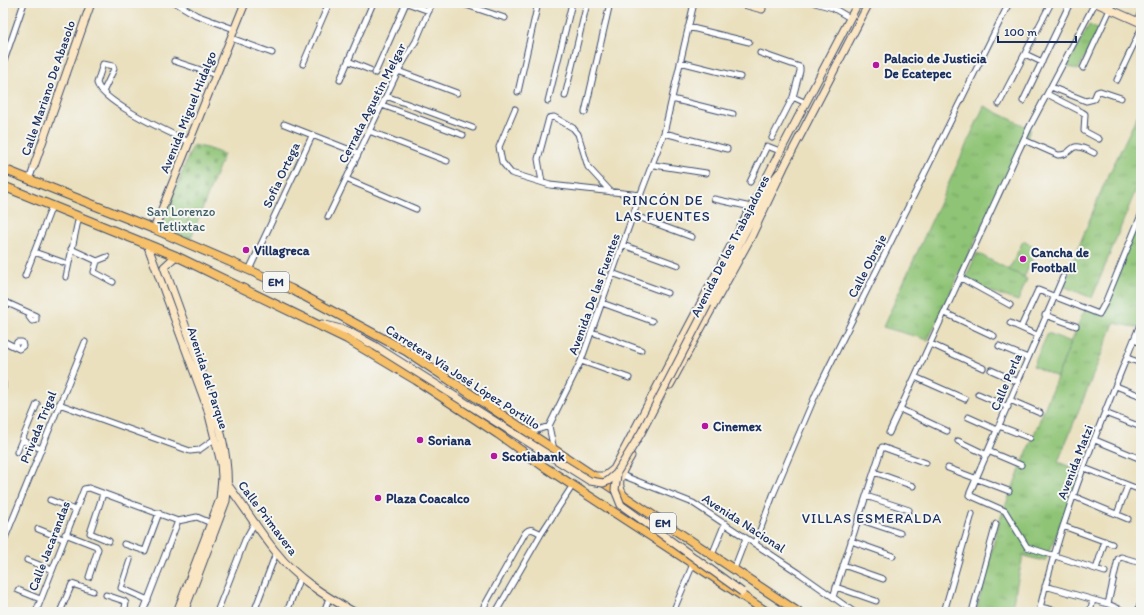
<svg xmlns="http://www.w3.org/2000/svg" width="1144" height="615" font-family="Itim,sans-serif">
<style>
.grass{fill:url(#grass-tufts);stroke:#557a6a}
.cemetery{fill:url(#cemetery-stones);stroke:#557a6a}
.pitch{fill:#8fc476;stroke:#557a6a}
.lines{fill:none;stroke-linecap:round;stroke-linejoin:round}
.street-casing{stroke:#3a4a6c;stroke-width:7}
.secondary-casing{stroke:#3a4a6c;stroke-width:9}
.primary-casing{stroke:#3a4a6c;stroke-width:10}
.street{stroke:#fff;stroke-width:5}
.secondary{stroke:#fbe6c4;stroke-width:7}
.primary{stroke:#f6c06b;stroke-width:8}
.secondary-bridge-casing{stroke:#3a4a6c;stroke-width:9;stroke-linecap:butt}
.secondary-bridge{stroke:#fbe6c4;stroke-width:7}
.poi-dot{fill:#b5179e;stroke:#f6f6f2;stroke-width:1.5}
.labels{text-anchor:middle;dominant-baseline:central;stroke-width:4;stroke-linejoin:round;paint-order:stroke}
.shield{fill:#f6f6f2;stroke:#5d6b8a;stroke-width:1}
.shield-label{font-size:12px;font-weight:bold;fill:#1b2f5e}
.poi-label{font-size:13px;font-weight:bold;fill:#1b2f5e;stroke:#f6f6f2;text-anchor:start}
.street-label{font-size:13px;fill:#1b2f5e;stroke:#f6f6f2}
.park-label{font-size:13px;fill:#3e5c65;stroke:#f6f6f2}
.neighbourhood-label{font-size:14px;letter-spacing:1px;fill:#1b2f5e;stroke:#f6f6f2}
</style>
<defs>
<pattern id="grass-tufts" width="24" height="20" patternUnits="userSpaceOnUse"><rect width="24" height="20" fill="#8fc476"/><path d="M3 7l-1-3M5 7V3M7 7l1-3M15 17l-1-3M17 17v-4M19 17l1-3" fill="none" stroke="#74a064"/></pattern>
<pattern id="cemetery-stones" width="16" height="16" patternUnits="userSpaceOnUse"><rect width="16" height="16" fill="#8fc476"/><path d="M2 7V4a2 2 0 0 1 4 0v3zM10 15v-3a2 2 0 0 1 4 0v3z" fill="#74a064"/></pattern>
</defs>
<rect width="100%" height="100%" fill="#f6f6f2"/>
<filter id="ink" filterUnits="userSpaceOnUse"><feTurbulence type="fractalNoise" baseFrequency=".025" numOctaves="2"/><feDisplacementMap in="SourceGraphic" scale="8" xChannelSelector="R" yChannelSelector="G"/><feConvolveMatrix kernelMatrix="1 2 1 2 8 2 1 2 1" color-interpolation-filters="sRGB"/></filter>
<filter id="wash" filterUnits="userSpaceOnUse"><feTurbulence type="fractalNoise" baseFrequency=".012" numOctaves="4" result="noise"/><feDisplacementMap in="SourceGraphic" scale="16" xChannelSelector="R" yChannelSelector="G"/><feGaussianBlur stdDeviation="0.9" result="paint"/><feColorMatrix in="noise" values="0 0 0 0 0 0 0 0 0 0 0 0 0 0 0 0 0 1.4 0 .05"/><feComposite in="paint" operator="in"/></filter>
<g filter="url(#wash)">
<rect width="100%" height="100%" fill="#eae0be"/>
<path class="grass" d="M1089 25 1099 30 1078 70 1067 66Z
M984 106 1031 129 971 249 928 340 883 327Z
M1141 108V177L1092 298 1063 286 1102 189Z
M1141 213V326L1140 328 1114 323 1058 462 1083 472 1045 561 1023 556 1011 612H976L1000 519 1082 315 1087 308 1105 309Z
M977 253 1027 279 1018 301 981 288 973 281 966 277Z"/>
<path class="cemetery" d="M193 145 206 148 224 154 190 240 163 229 161 225Z"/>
<path class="pitch" d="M1023 241 1038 248 1024 277 1009 270Z
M1048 333 1071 342 1057 377 1033 366Z"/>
</g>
<g filter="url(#ink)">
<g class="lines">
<defs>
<path id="street" d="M176 3 196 15 234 29
M407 3 429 11
M460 3 505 18
M815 3 833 8 850 18
M1137 21 1141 12
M688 27 749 42
M231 38 272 53
M760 53 800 67V71L793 97 772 138
M1025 54 1042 62
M174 61 216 75
M348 61 370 70
M680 62 740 77
M3 64 24 3
M303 64 329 3
M1083 68 1113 3
M398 71 457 93
M375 73 406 3
M340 80 373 3
M1117 80 1141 29
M1051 87 1086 101 1094 99 1097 92 1100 91 1121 98
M103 92 114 69 113 66 103 64 97 83C103 103 169 132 189 142
M518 92 538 3
M1047 94 1082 112 1085 114 1084 131 1099 139
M386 96 473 128
M565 96 587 3
M793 97 806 103
M672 99 733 114
M548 101 572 3
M1023 101 1070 3
M999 104 1051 3
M382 105 463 135
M515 109 499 147 502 162 511 173 550 185 641 195
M585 112 610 3
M284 124 358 153
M369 131 447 161
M664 133 727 149
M1024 140 1058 155C1077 155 1065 138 1094 153
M654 165 706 173
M346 179 416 209
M29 180 34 166
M542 182 538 159 549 118 554 117 573 128 578 134 588 167 611 192
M750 182 767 146 780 151
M714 199 751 207
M633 215 692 237
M328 217 398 71 416 41 432 3
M623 245 678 265
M71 249 97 261 107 257
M34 252 68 264
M97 261 94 272 113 282
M249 270 312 136
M612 273 667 293
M25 276 52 206
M66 277 79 216
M1063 277 969 495 1005 511 1027 547 1105 572
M961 278 1010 305
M3 301 36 316V320L32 321 29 317 31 314
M602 303 652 321
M945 313 994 336
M1045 315 1076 326
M1010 323 1037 335
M1021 327 1038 290 1099 314 1105 303 1141 215
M592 332 641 350
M1134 340 1141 343
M3 341 19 349 23 346 22 342H17L15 346
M931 344 983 368
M999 346 1028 358
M1127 358 1141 363
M581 361 629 378
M991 370 1018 382
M915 377 965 399
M3 383V388
M1116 386 1141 396
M978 394 1008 407
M1010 400 1040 413
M37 404 22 440 41 449
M59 404 190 451 199 450 216 438
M900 409 947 431
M1105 413 1141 427
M968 417 997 430
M999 426 1030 438
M529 433 549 426
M889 433 1029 128 1095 3
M1095 440 1141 459
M958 441 987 455
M554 450 549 426 581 361 638 201 664 133 694 3
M988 451 1021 465
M17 452 22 440
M948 468 1009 491
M1084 468 1138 489
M874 472 913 486
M619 474 693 503 799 573 854 612
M103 494 90 533 109 541
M866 496 909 510
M1073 496 1128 519
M50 500 75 510
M1117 514 1128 485
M858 519 900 533
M1063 526 1112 544
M38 529 63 539
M65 534 96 546 98 549 89 577
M851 541 893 556
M3 543 85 342
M124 544 145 551 159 513
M755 544 773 495 818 389 1009 3
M712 555 725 523
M27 560 52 570
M130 560 121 588 148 600
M843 565 883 579
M734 569 746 538
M1096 569 1105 541
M1045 586 1108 604 1126 612
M836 587 876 601
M18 590 40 599
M106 595 124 601 126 603 124 612
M833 597 882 447 926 463
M1108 604 1118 559 1121 557 1141 563
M1040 607 1062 612
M36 612 84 489 89 488 178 521 197 517 211 523
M60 612 72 584 93 591
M143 612 178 521
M217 612 245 540 255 522
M254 612 276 553
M287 612 300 577
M324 612 329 598
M481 612 525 533C531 527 534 530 541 534L573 485
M496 612 541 534
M673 612 693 564
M944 612 972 514
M972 612 996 524
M1039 612C1062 512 1103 417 1141 322
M1090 612 1093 600
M1138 612 1141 601"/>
<path id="secondary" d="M740 3 762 9
M1096 3 1141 23
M34 166 91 3
M154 229 245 3
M147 244 207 407 221 463 222 477 220 499 177 612
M176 256 164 267C176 299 187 330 198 362 213 406 233 454 226 501L184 612
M708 304 769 186 779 173
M322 324 348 331 375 346
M670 385 751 237 784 167 869 3
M594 476H605L614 469 858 3
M227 484C244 506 258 530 276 552 296 578 325 596 354 612
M625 497C613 483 624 469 631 456"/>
<path id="primary" d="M3 169 154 229 249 270 291 289 406 351 798 612
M3 186 176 256 347 339 416 380 498 434 543 466 767 612"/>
</defs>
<use href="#street" class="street-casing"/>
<use href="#secondary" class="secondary-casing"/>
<use href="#primary" class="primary-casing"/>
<use href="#street" class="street"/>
<use href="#secondary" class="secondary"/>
<use href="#primary" class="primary"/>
<defs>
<path id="secondary-bridge" d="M375 346 590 481 603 483 608 481 616 474 641 433 708 304
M617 475 615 490 621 505 742 592"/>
</defs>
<use href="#secondary-bridge" class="secondary-bridge-casing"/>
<use href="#secondary-bridge" class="secondary-bridge"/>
</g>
</g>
<g class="poi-dot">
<circle cx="876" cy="65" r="4"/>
<circle cx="246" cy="250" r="4"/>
<circle cx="1023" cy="259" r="4"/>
<circle cx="705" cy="426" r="4"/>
<circle cx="420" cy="440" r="4"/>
<circle cx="494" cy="456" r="4"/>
<circle cx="378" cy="498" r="4"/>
</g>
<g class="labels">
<g class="shield">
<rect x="263" y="272" width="26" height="20" rx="3"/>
<rect x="650" y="513" width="26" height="20" rx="3"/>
</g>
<g class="shield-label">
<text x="276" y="282">EM</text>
<text x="663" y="523">EM</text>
</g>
<g class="poi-label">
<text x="884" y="58">Palacio de Justicia<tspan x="884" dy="15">De Ecatepec</tspan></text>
<text x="254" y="250">Villagreca</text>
<text x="1031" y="252">Cancha de<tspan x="1031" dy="15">Football</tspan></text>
<text x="713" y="426">Cinemex</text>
<text x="428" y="440">Soriana</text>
<text x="502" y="456">Scotiabank</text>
<text x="386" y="498">Plaza Coacalco</text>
</g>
<g class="street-label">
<text transform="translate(48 88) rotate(-71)">Calle Mariano De Abasolo</text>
<text transform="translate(372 103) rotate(-63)">Cerrada Agustin Melgar</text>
<text transform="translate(188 112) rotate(-68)">Avenida Miguel Hidalgo</text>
<text transform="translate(281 175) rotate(-65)">Sofia Ortega</text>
<text transform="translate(730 246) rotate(-63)">Avenida De los Trabajadores</text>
<text transform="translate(867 266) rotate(-63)">Calle Obraje</text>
<text transform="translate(594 294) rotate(-70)">Avenida De las Fuentes</text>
<text transform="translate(463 377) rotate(33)">Carretera Vía José López Portillo</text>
<text transform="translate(208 378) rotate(72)">Avenida del Parque</text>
<text transform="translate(1006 382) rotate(-67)">Calle Perla</text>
<text transform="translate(38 427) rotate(-68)">Privada Trigal</text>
<text transform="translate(1075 462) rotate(-69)">Avenida Matzi</text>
<text transform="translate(268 518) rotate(53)">Calle Primavera</text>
<text transform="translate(744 523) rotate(33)">Avenida Nacional</text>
<text transform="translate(49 546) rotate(-69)">Calle Jacarandas</text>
</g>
<g class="park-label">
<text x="181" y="211">San Lorenzo<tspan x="181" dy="15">Tetlixtac</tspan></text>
</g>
<g class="neighbourhood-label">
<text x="663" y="200">RINCÓN DE<tspan x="663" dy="16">LAS FUENTES</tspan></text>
<text x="872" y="518">VILLAS ESMERALDA</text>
</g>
</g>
<rect width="1144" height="615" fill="none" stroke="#f6f6f2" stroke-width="16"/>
<path d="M998 36v6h78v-6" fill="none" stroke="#1b2f5e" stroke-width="2"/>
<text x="1004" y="36" font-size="12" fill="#1b2f5e" stroke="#f6f6f2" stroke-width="3" paint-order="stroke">100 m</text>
</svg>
